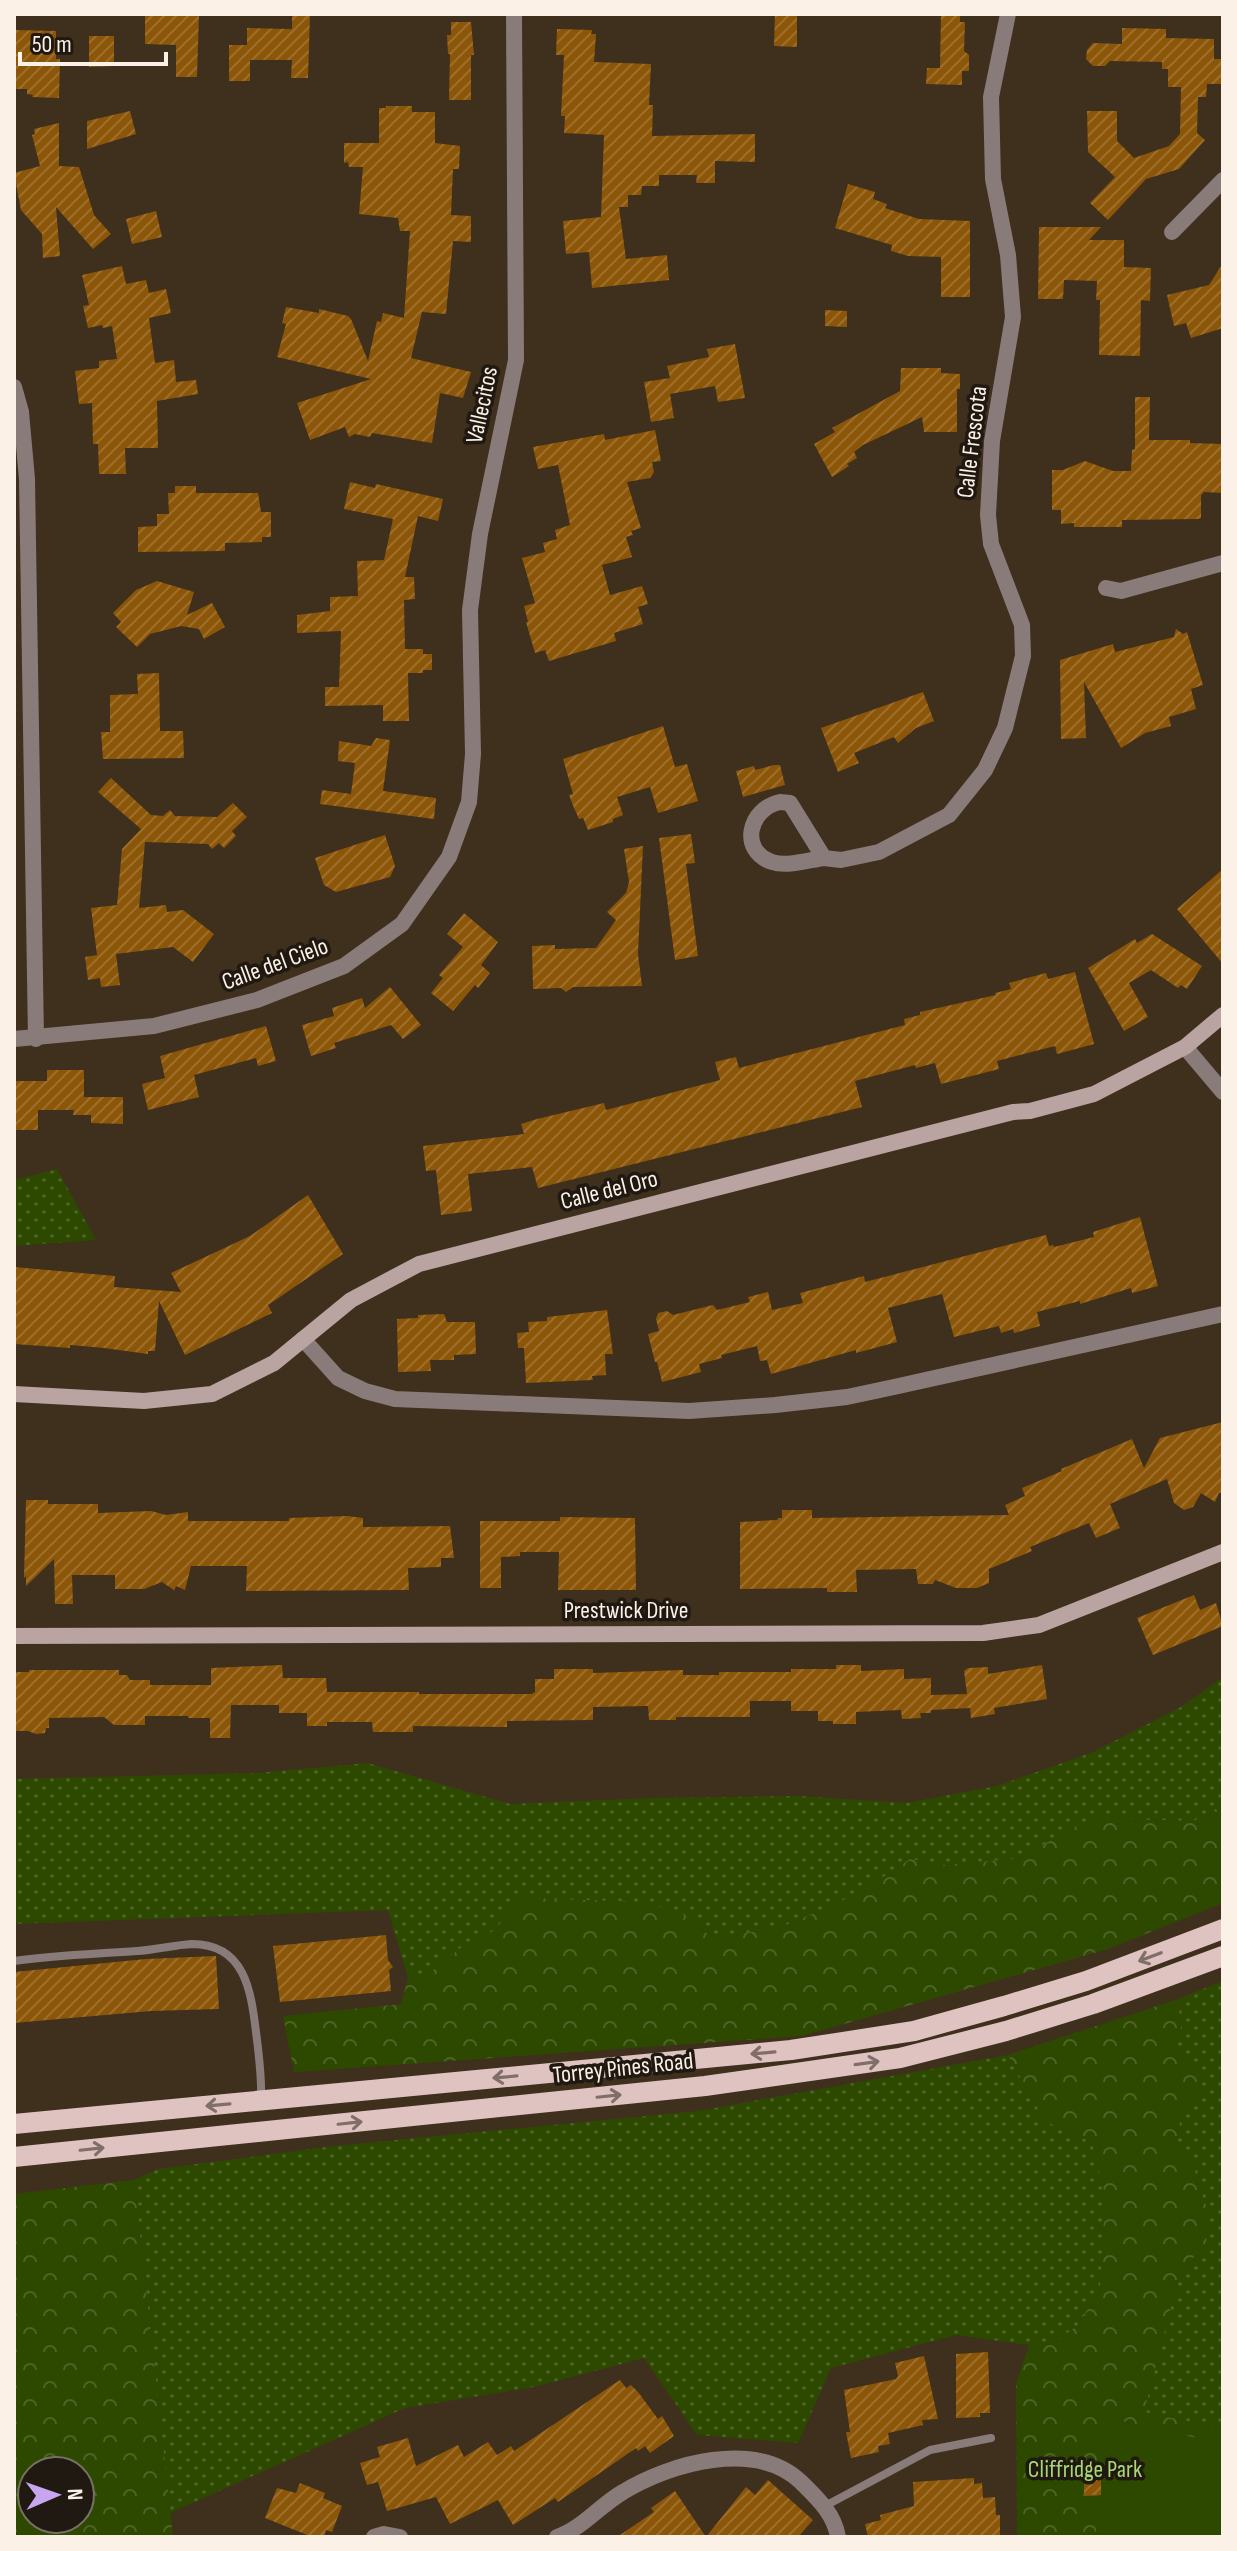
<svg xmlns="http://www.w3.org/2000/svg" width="1237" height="2551" font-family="'Sofia Sans Condensed',sans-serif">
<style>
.grass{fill:url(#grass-dots)}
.forest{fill:url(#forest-crowns);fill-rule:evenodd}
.pitch{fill:#2d4900}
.building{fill:url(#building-hatch)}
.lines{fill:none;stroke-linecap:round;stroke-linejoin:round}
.lane{stroke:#897b7a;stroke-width:8}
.street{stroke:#897b7a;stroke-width:16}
.secondary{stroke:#baa4a2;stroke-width:16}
.primary{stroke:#dfc3c1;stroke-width:20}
.oneway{stroke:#806e69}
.labels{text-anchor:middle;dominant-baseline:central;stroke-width:7;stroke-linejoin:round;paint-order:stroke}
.street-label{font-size:24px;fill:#fcf1e6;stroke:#201911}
.park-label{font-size:24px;fill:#a8d876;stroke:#201911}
</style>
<defs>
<pattern id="grass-dots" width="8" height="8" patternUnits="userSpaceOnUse" patternTransform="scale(2)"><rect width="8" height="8" fill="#2d4900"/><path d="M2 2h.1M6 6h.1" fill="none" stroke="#4c6425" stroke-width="1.8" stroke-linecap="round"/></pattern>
<pattern id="forest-crowns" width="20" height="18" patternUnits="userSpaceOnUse" patternTransform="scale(2)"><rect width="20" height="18" fill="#2d4900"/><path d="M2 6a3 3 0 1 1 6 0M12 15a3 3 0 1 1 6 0" fill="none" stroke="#4c6425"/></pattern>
<pattern id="building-hatch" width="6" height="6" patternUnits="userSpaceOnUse" patternTransform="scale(2)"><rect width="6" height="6" fill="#8c5608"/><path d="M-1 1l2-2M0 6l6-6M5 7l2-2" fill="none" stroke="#9d6f2c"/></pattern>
</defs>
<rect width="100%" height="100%" fill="#3f2f1d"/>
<path class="grass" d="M57 1169 96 1240 14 1246V1180Z
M1223 1677V1805L1194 1821 1143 1820 1099 1815 1016 1859 944 1865 910 1859 860 1893 784 1926 713 1939 688 1917 521 1898 494 1931 459 1949 426 1976 408 1978 388 1910 14 1924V1779L258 1773 368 1763 510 1804 651 1798 800 1796 906 1803 997 1786 1093 1752 1181 1707Z
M1223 1981V2429L1143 2412 1180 2272 1206 2244 1195 2172 1177 2145 1181 2110 1194 2103 1190 2059 1176 2046 1181 2034 1178 1999Z
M1008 2055 1045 2121 1092 2142 1105 2196 1104 2251 1100 2290 1077 2326 1058 2340 1029 2345 956 2335 831 2368 798 2443 697 2435 644 2358 534 2387 405 2408 170 2513 134 2180 158 2169 334 2146 698 2111Z"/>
<path class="forest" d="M1223 1805V1903L1108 1949 802 2036 294 2072 283 2016 401 2004 408 1978 426 1976 459 1949 494 1931 521 1898 647 1902 688 1917 713 1939 784 1926 860 1893 910 1859 944 1865 1016 1859 1099 1815 1143 1820 1194 1821Z
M1178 1999 1181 2034 1176 2046 1190 2059 1203 2087 1194 2103 1181 2110 1177 2145 1195 2171 1208 2212 1206 2244 1180 2272 1144 2412 1223 2429V2537H1017L1016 2384 1029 2345 1058 2340 1077 2326 1100 2290 1105 2196 1092 2142 1045 2121 1008 2055Z
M134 2180 173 2537H14V2194ZM32 2471H80V2519H32Z"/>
<path class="pitch" d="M1118 2420 1223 2444V2537H1096L1098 2436Z"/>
<path class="building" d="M145 14H199L197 77H176V45L145 44Z
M292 14H310L308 78H291L292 60H250V81H229V45H247V28L292 29Z
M775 14H797V47L774 46Z
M941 14H960V22H965L964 51 969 55V71H962V85L926 84 927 68H940Z
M451 22H471L474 55H471V100H449L450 54H448L447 35H451Z
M1122 28 1166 29V38L1214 39V59H1223V84H1207L1206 97H1198L1197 133 1205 140 1179 169 1146 179 1108 220 1090 203 1115 177 1088 152 1087 111H1117V141L1134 158 1169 146 1180 134 1181 87H1168V69H1162V62L1110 61 1105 66H1093L1086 59 1087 50 1093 43 1122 44Z
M557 29 592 30 591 34H596L594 62 651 64 649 105H653L652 136 755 134V162L715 161V183H696L697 175H659V186H642L641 195H628V207H619L626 259 667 255 669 280 592 288 589 252 566 254 563 221 601 217 604 135 564 133 565 116H561L564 55H556Z
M14 30 56 31V59H60L59 98 32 97 33 95 27 94V89H14Z
M89 36H114V66L89 67Z
M386 106H412V112H435V143L460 146 459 169H453L451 215 471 216V242L453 241 446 314 422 312 411 358 471 372 463 398 440 393 432 443 372 433 370 437 355 434 349 437 345 427 310 440 297 403 371 379 277 357 286 324 282 323 286 307 319 313V309L348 316 351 319 368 361 377 321 381 322 383 313 404 318 410 231H400L398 218 359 214 363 167H349L348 162 344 163V143H379V108H386Z
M130 111 136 134 87 149V121Z
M59 123V166L79 167 94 215 111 234 93 249 56 207 60 256 43 258 42 234 21 210 14 173 40 166 32 135 35 134 34 129Z
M848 184 875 192 873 199 887 204 885 208 919 219 970 221V297H941V257L908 256 891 251 892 245 835 228Z
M156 211 162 237 132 244 126 219Z
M1039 227H1101L1089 240H1124V267L1151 268 1150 301 1141 300 1140 356 1099 355 1100 300H1096L1097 281 1064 280 1063 299H1038Z
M1223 263V328L1191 338 1186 323 1174 326 1167 295 1209 285Z
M122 266 126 284 146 280 149 293 166 289 171 313 149 318 155 363 174 360 176 382 196 380 198 394 157 401 158 448H125L126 474H99L98 444H93L92 403 79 404 75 371 99 368V361L117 359 112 326 103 328 102 325 88 328 83 306 89 305 82 275Z
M825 310 847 311V327L825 326Z
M735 344 745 398 718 402 715 386 670 394 674 418 651 422 644 382 670 378 667 366 709 357 707 349Z
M901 368H941V373L960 374V389H957V432H924L922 417 863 445 854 452 857 458 847 464 849 466 832 477 814 444 835 432 832 428 900 391Z
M1135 397H1150L1149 440H1190V443L1223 444V493L1204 492 1201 495V518L1198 519 1122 520V527H1074V523L1061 524V510H1052V470H1063L1085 461 1113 471H1131L1132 450 1135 449Z
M655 430 661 461 652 462 654 472 650 478 627 482 641 528 631 531 633 535 626 537 632 557 602 565 610 595 642 586 648 604 638 607 643 624 614 633 616 641 549 661 545 650 535 653 526 622H528L524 606 535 603 522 558 545 552 543 543 557 539 555 530 570 525 558 465 538 469 533 447 604 434 605 440Z
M350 482 375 488 376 484 443 499 438 521 418 516 405 577H414L415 599 404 600 405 649H423V654H432V670H423V673H408L409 721H383V705L325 706V687H339L341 631 297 633V615L330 611V597L358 596 357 561 384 560 393 519 344 509Z
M175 486H196V493H258L261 512H271V537H262V542L225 543V551L138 552V527L157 526V514H169L168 493H175Z
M157 581 194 592 187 615 212 603 225 627 204 639 199 629 181 626 150 634 137 647 116 627 121 622 113 613 136 590Z
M1176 629 1183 634 1187 632 1203 685 1191 689 1196 709 1169 717 1171 726 1145 733 1121 748 1084 682 1086 738 1061 739 1060 660 1113 644 1115 652 1174 637Z
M159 673 160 731H183L184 758 103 759 101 732H110V695L138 694 137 674Z
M923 692 934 721 916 728 898 743 894 737 854 753 859 763 838 772 821 728Z
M663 726 675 767 687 764 698 801 658 813 650 787 617 797 623 815 613 819V822L588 830 583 818 579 819 574 808 569 795 573 794 563 759Z
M376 738 390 740 383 791 436 798 434 819 320 804 322 790 351 794 355 763 338 761 339 741 371 746Z
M774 765H780L785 785 743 797 736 771 754 766 755 770Z
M111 778 151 815 163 816 170 810 175 816 217 817 233 803 247 817 232 831 236 836 224 848 219 843 212 849 208 844 145 842 139 908 166 905 167 912 183 910 214 934 193 962 173 947 116 954 120 985 101 987 100 978 88 980 85 957 97 955 91 908 117 905 122 849 141 829 98 792Z
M691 834 695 863 686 864 698 956 675 960 659 838Z
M385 835 395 866 390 877 336 892 324 885 315 858Z
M643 846 638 954 642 986 573 987 566 992 561 988 533 989 532 946 555 945V949L596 948 616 920 607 912 626 893 629 882 624 849Z
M1223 869V964L1177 909Z
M464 913 498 942 481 965 490 973 478 988 475 985 453 1011 431 993 443 978 439 975 463 947 447 934Z
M1152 934 1202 966 1187 989 1181 985 1178 988 1151 970 1129 983 1148 1017 1124 1031 1088 968 1135 939 1137 943Z
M1075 972 1094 1044 1057 1054 1055 1046 997 1061 999 1069 941 1084 935 1063 916 1068 915 1065 855 1081 862 1107 538 1188 532 1167 468 1174 472 1211 441 1215 436 1170 426 1171 423 1146 524 1134 521 1124 537 1119 604 1103 606 1110 720 1080 715 1062 736 1057 739 1068 905 1025 904 1019 920 1015V1012L996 995 995 993 1011 989 1009 983 1046 973 1048 979Z
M390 987 421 1025 403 1039 391 1025 334 1043 336 1048 311 1056 302 1025 334 1016 332 1008 362 998 365 1008Z
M266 1026 276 1061 258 1066 256 1058 194 1075 199 1097 148 1110 142 1084 165 1078 160 1056Z
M47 1070H84V1097H123V1124L91 1123V1115H73L74 1110H38V1130H14L15 1081H47Z
M308 1195 343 1254 268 1305 272 1313 185 1355 159 1301 155 1351H148V1354L104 1348 70 1345V1348L14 1344V1267L115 1276 114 1287 181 1292 171 1273 250 1236Z
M1140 1217 1158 1286 1132 1293 1131 1288 1080 1304V1301L1037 1312 1040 1326 1014 1333 1013 1329 1001 1333 999 1326 954 1337 942 1294 888 1308 897 1342 856 1353V1350L771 1374 767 1360 760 1361 757 1346 721 1355 722 1358 699 1364 701 1372 662 1382 657 1362H655L648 1334 659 1331 656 1319 658 1313 667 1311 673 1315 713 1305 717 1310 750 1302 748 1297 768 1292 772 1310 803 1303 800 1293 864 1276 865 1282 1046 1235 1049 1246 1053 1245 1054 1247 1094 1237 1093 1232Z
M607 1310 613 1354H605L606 1375 592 1376 593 1380 526 1383 524 1348H518L517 1333 529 1332 528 1322 547 1321V1317Z
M444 1314 447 1322H475L476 1354 454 1355V1360H430L431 1371 398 1372 397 1319 418 1318V1315Z
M1223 1422V1492L1219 1493 1215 1502 1201 1493 1193 1507 1184 1510 1174 1503 1167 1479 1110 1504 1120 1528 1096 1538 1089 1523 1030 1547 1032 1551 989 1569V1583L977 1588H956L935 1580 933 1584H918L916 1569 856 1570 857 1592H827V1588L740 1589V1522L777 1520 778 1518H782V1510H812V1518L1009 1515 1005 1505 1025 1496 1022 1488 1062 1471 1061 1469 1132 1439 1144 1468 1160 1438Z
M26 1500H48V1504H98V1513L151 1511 166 1515 188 1512V1521H289V1518L347 1516 363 1518V1527L450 1526 454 1558H441V1567L408 1568 409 1590 246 1591 247 1566H191L185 1590 176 1586 174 1590 162 1582 144 1589H115V1575H72L73 1604H55L54 1559 26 1586V1576L24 1578Z
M560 1517 635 1518 636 1590H558L559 1552H520V1556L501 1557V1588H480V1521H560Z
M1194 1595 1200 1610 1216 1603 1223 1626 1153 1655 1137 1618Z
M282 1665 283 1678H326L327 1692H419V1694H532L535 1692V1679H554V1669H593V1673L683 1670V1675H719V1672H791V1669H836V1665H861V1671L904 1669V1679L931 1678V1695L967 1694 964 1671 968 1668 988 1667V1674L1042 1665 1047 1699 994 1708 995 1714 971 1718 970 1708 931 1710V1713H920L921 1718 902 1719 901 1710 856 1712V1724H833V1721H818V1711H791V1701H750V1717H676V1720H649L648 1706 593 1707V1720L507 1721V1727L413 1726V1732H373L372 1722H327V1726H307V1713H279V1705H231L230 1738H210V1718H188V1716H145V1725H114L104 1717 49 1718V1728H46L45 1733 36 1734 28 1731H14L16 1672H29V1670H119V1675H127L130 1680H150V1685H211V1668Z
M386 1935 388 1960 393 1967 389 1970 391 1991 280 2002 273 1946Z
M216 1956 219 2009 151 2011 14 2023V1972L146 1959Z
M988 2352 990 2413H980V2417L956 2418V2354Z
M924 2356 938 2419 922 2420 923 2425 888 2433 890 2444 878 2446 879 2452 851 2458 846 2432H850L844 2390 896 2379 898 2376 895 2363Z
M620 2380 626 2388 631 2385 638 2392 658 2419 662 2416 674 2436 650 2453 645 2446 638 2451 636 2448 558 2502 555 2498 513 2525 498 2500 450 2524 436 2497 387 2511 378 2482 367 2485 360 2463 380 2457 377 2447 408 2438 416 2466 458 2445 464 2457 488 2442 497 2455 511 2446 514 2451Z
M1084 2473H1101V2495L1084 2496Z
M974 2478V2484L982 2483 983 2498 995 2497 996 2515H1000V2536L868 2537 865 2524 881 2520 880 2515 914 2506 913 2482Z
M768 2480 813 2520 798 2537H706L746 2487 755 2495Z
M300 2483 325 2493 323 2498 342 2506 332 2532 326 2530 324 2537H312L265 2518 277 2488 296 2493Z
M675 2491 706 2537H617L654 2512 651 2508Z"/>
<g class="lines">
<path class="lane" d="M14 1961C54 1955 96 1954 137 1951 155 1950 174 1945 192 1944 245 1944 251 1991 256 2032 259 2055 262 2077 261 2100
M825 2506 930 2450 991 2438"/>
<path class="street" d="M1172 232 1223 180
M14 387 21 412 27 479 36 1039
M1106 588 1121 591 1223 563
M780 802 790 803 824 858C809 860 787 867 772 862 739 851 748 809 780 802Z
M824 858 841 860 879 852 949 815 985 770 1005 728 1023 656 1022 625 991 544 988 515 992 441 1013 317 1008 255 993 179 991 97 1008 14
M14 1039 154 1026 257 1000 344 966 402 924 449 857 469 802 473 754 470 610 480 534 516 360 514 14
M1185 1047 1223 1092
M303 1339 338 1378 365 1391 395 1399 689 1411 775 1405 847 1397 894 1387 1223 1314
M374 2537 384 2534 400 2537
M557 2537C583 2528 599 2506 623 2492 670 2463 756 2439 801 2482 817 2498 834 2513 838 2537"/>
<path class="secondary" d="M14 1394 144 1401 212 1394 274 1363 351 1300 419 1264 1013 1112 1030 1111 1094 1094 1185 1047 1223 1015
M14 1636 983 1633 1039 1625 1223 1552"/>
<path class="primary" d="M14 2124 791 2050 914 2031 1004 2006 1086 1981 1223 1929
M14 2157 705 2086 900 2058 1006 2031 1093 2004 1223 1956"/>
</g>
<defs><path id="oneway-shaft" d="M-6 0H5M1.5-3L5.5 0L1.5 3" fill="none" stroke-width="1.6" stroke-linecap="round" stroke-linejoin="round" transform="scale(2)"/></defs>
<g class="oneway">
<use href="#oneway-shaft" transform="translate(1150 1957) rotate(159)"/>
<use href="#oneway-shaft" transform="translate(763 2053) rotate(175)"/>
<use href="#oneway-shaft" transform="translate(867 2063) rotate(-8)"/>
<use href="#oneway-shaft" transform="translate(505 2077) rotate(175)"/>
<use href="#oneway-shaft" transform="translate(609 2096) rotate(-6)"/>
<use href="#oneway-shaft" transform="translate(218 2105) rotate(175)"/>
<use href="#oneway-shaft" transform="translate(350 2123) rotate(-6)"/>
<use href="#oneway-shaft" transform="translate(92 2149) rotate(-6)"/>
</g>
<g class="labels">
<g class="street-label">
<text transform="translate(482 405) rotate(-78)">Vallecitos</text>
<text transform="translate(972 442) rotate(-83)">Calle Frescota</text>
<text transform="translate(275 964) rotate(-20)">Calle del Cielo</text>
<text transform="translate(609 1190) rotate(-14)">Calle del Oro</text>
<text x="626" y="1610">Prestwick Drive</text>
<text transform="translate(623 2068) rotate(-6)">Torrey Pines Road</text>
</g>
<g class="park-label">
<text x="1085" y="2469">Cliffridge Park</text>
</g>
</g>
<rect width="1237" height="2551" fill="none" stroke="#fcf1e6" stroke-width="32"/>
<g transform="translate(56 2495) rotate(88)"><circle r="38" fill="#201911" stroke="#786f66" stroke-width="2"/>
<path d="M0-6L14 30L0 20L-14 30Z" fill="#c7a6ef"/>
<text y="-12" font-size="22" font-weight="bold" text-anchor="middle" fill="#fcf1e6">N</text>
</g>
<path d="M20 52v12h146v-12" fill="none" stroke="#fcf1e6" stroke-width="4"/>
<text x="32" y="52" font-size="24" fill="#fcf1e6" stroke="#201911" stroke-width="6" paint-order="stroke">50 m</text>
</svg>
